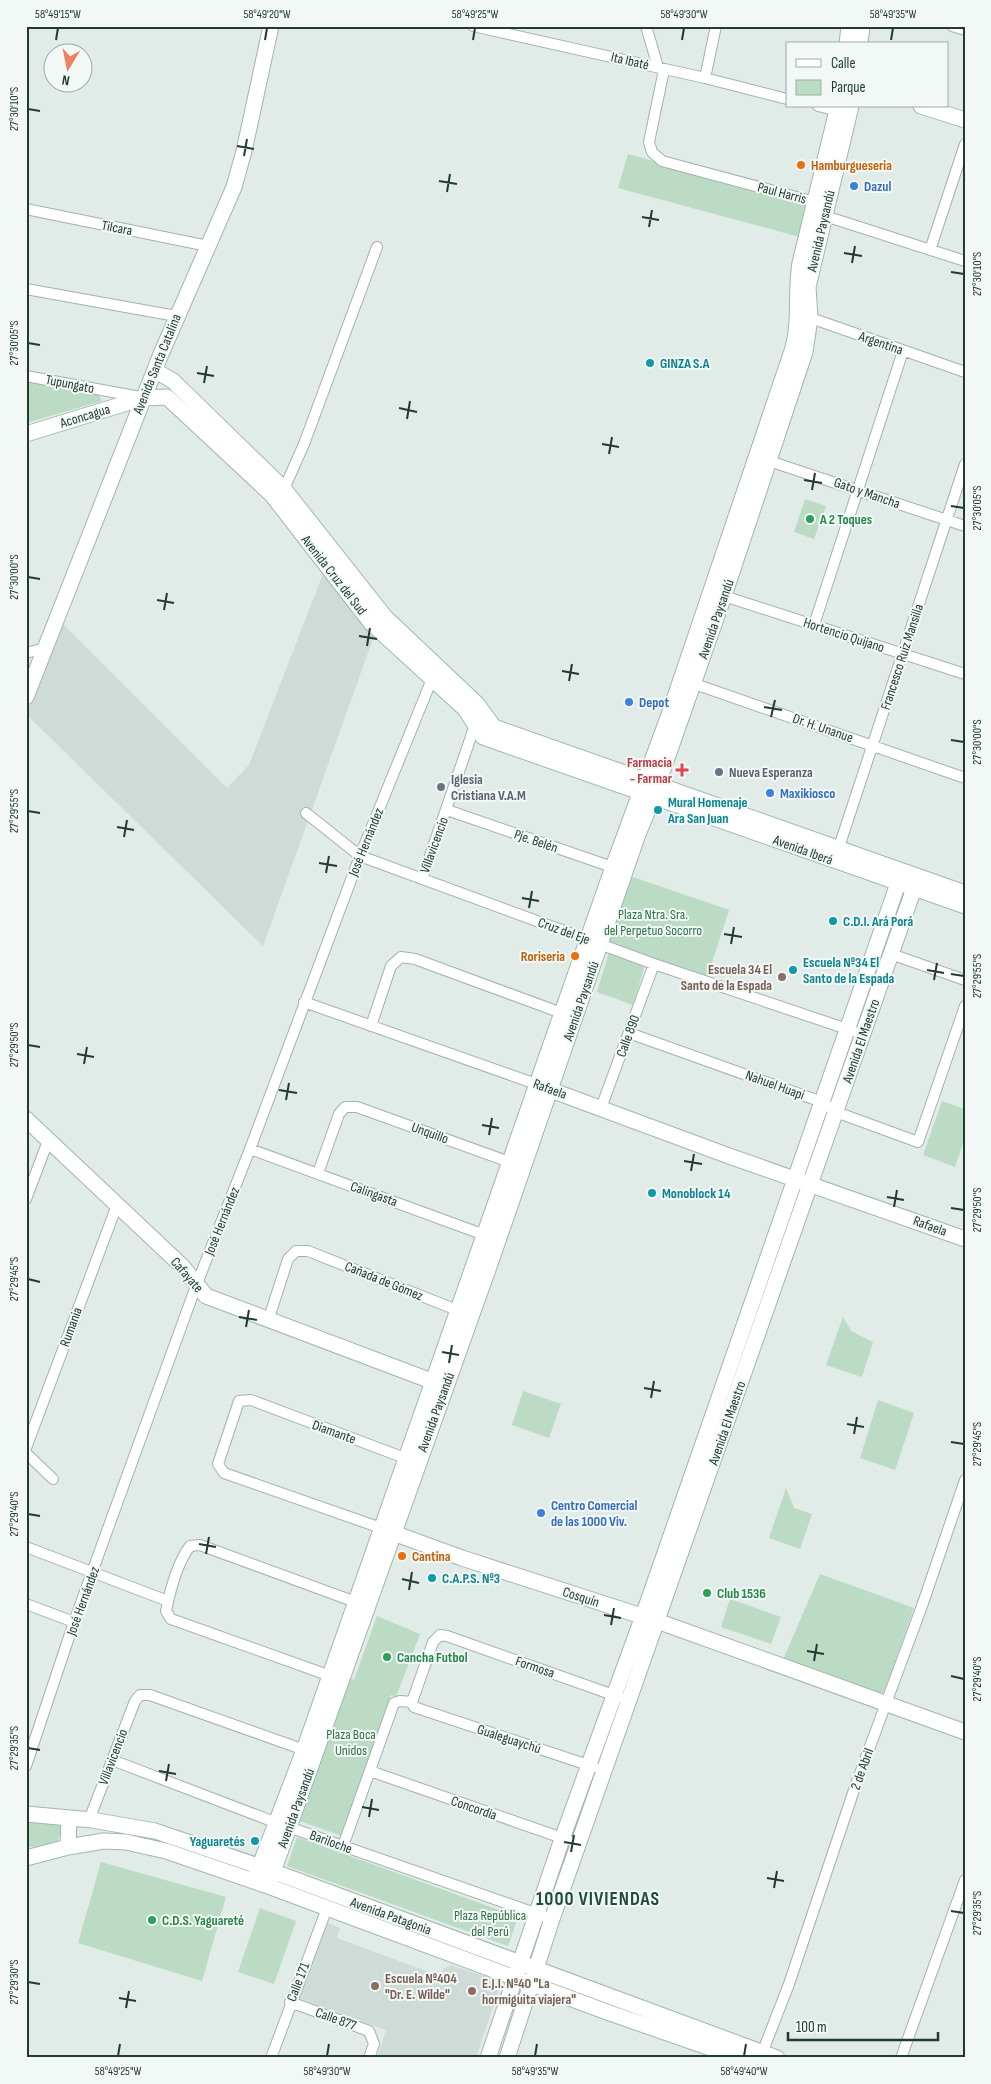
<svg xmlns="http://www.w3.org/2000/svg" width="991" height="2084" font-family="'Sofia Sans Condensed',sans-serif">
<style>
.built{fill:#cfdbd6}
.green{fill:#bbdbc4}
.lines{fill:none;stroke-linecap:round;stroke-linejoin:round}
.street-casing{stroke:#a4b2ae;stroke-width:12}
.secondary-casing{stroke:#a1b6ae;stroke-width:17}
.street{stroke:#fff;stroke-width:10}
.secondary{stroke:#fff;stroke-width:15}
.ticks{fill:none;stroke:#233a34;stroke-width:2}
.food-dot{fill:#e8710a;stroke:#f1f8f5;stroke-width:2}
.shop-dot{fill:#3f7fe0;stroke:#f1f8f5;stroke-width:2}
.culture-dot{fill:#0f9aa8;stroke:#f1f8f5;stroke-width:2}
.leisure-dot{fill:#2e9e5b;stroke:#f1f8f5;stroke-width:2}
.health-dot{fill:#e0444e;stroke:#f1f8f5;stroke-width:2}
.worship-dot{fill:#6b7280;stroke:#f1f8f5;stroke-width:2}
.education-dot{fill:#8d6e63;stroke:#f1f8f5;stroke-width:2}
.labels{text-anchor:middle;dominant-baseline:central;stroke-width:4;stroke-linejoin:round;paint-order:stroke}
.street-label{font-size:14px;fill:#233a34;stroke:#f1f8f5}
.food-label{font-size:14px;font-weight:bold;fill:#c56008;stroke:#f1f8f5;text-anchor:start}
.shop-label{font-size:14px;font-weight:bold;fill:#366cbe;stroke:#f1f8f5;text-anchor:start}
.culture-label{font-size:14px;font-weight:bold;fill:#0d838f;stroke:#f1f8f5;text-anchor:start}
.leisure-label{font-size:14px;font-weight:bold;fill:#27864d;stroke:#f1f8f5;text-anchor:start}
.health-label{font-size:14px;font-weight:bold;fill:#be3a42;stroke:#f1f8f5;text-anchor:end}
.worship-label{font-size:14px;font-weight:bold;fill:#5b616d;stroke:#f1f8f5;text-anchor:start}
.park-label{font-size:14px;fill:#2f6f48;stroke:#f1f8f5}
.education-label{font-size:14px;font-weight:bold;fill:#785e54;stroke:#f1f8f5;text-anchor:start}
.district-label{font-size:19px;font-weight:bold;letter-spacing:1px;fill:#204b41;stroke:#f1f8f5}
.neatline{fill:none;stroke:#233a34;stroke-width:2}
.ticks-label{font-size:12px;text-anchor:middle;fill:#233a34}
</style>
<rect width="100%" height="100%" fill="#e1ebe7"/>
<path class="built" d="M323 574 374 636 263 946 26 714 63 624 227 788 249 765Z
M326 1922 340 1928 337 1938 440 1976 443 1969 451 1965 495 1980 499 1989 476 2058H377L386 2030 299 1998Z"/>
<path class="green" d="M628 154 808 204 800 237 618 188Z
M26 380 98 393 102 401 26 423Z
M805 499 826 506 814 539 794 532Z
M627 875 729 910 707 978 605 944Z
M609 952 645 964 633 1005 597 992Z
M942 1101 965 1109V1138L955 1167 923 1155Z
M843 1317 851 1331 873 1342 862 1377 826 1365Z
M523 1391 561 1404 549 1438 512 1425Z
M878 1400 914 1413 895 1470 860 1458Z
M786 1488 794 1508 812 1514 800 1549 769 1538Z
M820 1574 914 1608 886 1688 881 1694H874L782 1662Z
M730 1599 781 1617 771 1644 721 1627Z
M377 1616 420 1634 396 1697 391 1695 342 1836 300 1821 349 1678 354 1680Z
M26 1818 59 1823 62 1829 57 1842 26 1848Z
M297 1837 518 1917 508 1946 287 1866Z
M101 1862 226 1897 202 1981 78 1943Z
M260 1908 296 1921 274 1984 238 1972Z"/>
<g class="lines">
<defs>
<path id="street" d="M473 26 705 78 787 99
M646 26 658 67
M952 26 965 30
M664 70 649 142 652 152 662 161 815 202 825 216 965 261
M705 78 716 26
M818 106 838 111
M26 209 208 246
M930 250 965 144
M26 289 176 316
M805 316 965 372
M26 376 140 397
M769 461 965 526
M284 489 304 444 377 247
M724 596 965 674
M814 625 903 351
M26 653 45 648
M689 682 965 778
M447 810 618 869
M306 813 360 856 654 964 853 1031
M838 850 965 464
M422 879 475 725
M891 954 965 980
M304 1002 536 1084
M371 1026 391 966 401 957 415 959 567 1015
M629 1033 822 1102 836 1112 918 1142 965 1006
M601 1108 654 964
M250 1149 490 1237
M318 1173 339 1114 345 1107H357L515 1164
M26 1199 48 1141
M268 1321 288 1259 296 1251H308L462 1312
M26 1448 117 1205
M26 1453 53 1479
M381 1528 224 1473 218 1464 239 1401 251 1400 410 1460
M26 1547 168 1601
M26 1604 74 1622
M336 1678 171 1619 166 1611C170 1591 177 1563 190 1546L200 1545 361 1604
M112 1760 277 1823 552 1919
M26 1766 74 1622 196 1286 250 1149 360 856 434 674
M594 1767 414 1707 412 1702 433 1642 440 1635 447 1636 619 1697
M370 1771 568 1840
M89 1820 135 1701 140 1695H150L310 1752
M343 1846 394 1703 400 1701 412 1702
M290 2002 369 2031 374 2044 369 2058
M761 2056 789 1984 855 1787 922 1606 965 1480
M271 2058 327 1908
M901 2058 965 1880"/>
<path id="secondary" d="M847 44 849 26
M860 44 862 26
M921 106 965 120
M156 371 173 381 284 489 385 617 477 704 494 727 965 893
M26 434 143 398 167 397 272 495 371 623 465 709 483 737 965 906
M26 697 161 354 234 187 244 151 271 26
M540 1086 729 1156 965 1239
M26 1119 183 1267 206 1296 442 1385
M385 1530 462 1558 657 1621 965 1732
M26 1814 92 1820 155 1831 261 1867 777 2058
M68 1847 69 1818
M26 1858 68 1847 104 1841 126 1842 166 1851 268 1886 607 2012 739 2058
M254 1881 304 1750 613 867 670 712 792 351C801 322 795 292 800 263L838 106
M268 1886 491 1261 638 834 653 798 724 596 805 352 810 318 808 287 851 106
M488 2058 562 1839 643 1616 902 872
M507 2058 552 1919 918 877"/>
</defs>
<use href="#street" class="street-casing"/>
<use href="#secondary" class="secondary-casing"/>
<use href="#street" class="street"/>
<use href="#secondary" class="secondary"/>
</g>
<path class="ticks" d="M56 40 58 28M265 40 267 28M473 40 475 28M682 40 684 28M891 40 893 28M28 109 40 111M237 146 254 149M244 156 247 139M439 181 457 184M447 192 450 174M642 217 659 220M649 227 652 210M844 253 862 256M852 263 855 246M951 272 964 274M28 343 40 345M197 373 214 376M204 383 207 366M399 408 417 412M407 419 410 401M602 444 619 447M609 454 612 437M804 480 822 483M812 490 815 473M951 506 964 508M28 577 40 579M157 600 174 603M164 610 167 593M359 636 377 639M367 646 370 628M562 671 579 674M569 681 572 664M764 707 782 710M771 717 775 700M951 740 964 742M28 811 40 813M117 827 134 830M124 837 127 820M319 863 337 866M326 873 329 856M522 898 539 901M529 908 532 891M724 934 742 937M731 944 734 927M927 970 944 973M951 974 964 976M934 980 937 963M28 1045 40 1047M77 1054 94 1057M84 1064 87 1047M279 1090 297 1093M286 1100 289 1083M482 1125 499 1128M489 1135 492 1118M684 1161 702 1164M691 1171 694 1154M887 1197 904 1200M894 1207 897 1190M951 1208 964 1210M28 1279 40 1282M239 1317 257 1320M246 1327 249 1310M442 1352 459 1355M449 1363 452 1345M644 1388 661 1391M651 1398 654 1381M847 1424 864 1427M854 1434 857 1417M951 1442 964 1444M28 1514 40 1516M199 1544 216 1547M206 1554 209 1537M402 1579 419 1583M409 1590 412 1572M604 1615 621 1618M611 1625 614 1608M807 1651 824 1654M814 1661 817 1644M951 1676 964 1679M28 1748 40 1750M159 1771 176 1774M166 1781 169 1764M362 1807 379 1810M369 1817 372 1799M564 1842 581 1845M571 1852 574 1835M767 1878 784 1881M774 1888 777 1871M951 1911 964 1913M28 1982 40 1984M119 1998 136 2001M126 2008 129 1991M118 2056 120 2044M327 2056 329 2044M535 2056 537 2044M744 2056 746 2044"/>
<g class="food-dot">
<circle cx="801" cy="165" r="5"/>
<circle cx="575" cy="956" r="5"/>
<circle cx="402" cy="1556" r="5"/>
</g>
<g class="shop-dot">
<circle cx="854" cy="186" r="5"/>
<circle cx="629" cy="702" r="5"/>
<circle cx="770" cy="793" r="5"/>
<circle cx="541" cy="1513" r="5"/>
</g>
<g class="culture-dot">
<circle cx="650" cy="363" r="5"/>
<circle cx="658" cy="810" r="5"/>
<circle cx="833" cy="921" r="5"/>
<circle cx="793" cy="970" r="5"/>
<circle cx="652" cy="1193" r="5"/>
<circle cx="432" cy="1578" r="5"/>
<circle cx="255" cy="1841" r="5"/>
</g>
<g class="leisure-dot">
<circle cx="810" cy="519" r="5"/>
<circle cx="707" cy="1593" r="5"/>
<circle cx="387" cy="1657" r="5"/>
<circle cx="152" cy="1920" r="5"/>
</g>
<path class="health-dot" d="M679.5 762.5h5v5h5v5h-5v5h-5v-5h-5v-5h5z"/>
<g class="worship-dot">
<circle cx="719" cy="772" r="5"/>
<circle cx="441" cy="787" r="5"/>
</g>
<g class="education-dot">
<circle cx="782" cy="977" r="5"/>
<circle cx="375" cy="1986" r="5"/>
<circle cx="472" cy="1991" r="5"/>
</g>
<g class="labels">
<g class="street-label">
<text transform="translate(630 61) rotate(13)">Ita Ibaté</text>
<text transform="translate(782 193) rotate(15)">Paul Harris</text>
<text transform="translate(117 228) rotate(11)">Tilcara</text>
<text transform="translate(821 231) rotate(-77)">Avenida Paysandú</text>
<text transform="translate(881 343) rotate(19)">Argentina</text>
<text transform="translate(157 364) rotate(-68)">Avenida Santa Catalina</text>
<text transform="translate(70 384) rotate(11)">Tupungato</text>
<text transform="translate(85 416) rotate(-17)">Aconcagua</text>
<text transform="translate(867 493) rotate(19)">Gato y Mancha</text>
<text transform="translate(334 575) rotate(52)">Avenida Cruz del Sud</text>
<text transform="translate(716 619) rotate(-71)">Avenida Paysandú</text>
<text transform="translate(844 635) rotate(18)">Hortencio Quijano</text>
<text transform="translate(902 657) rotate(-72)">Francesco Ruiz Mansilla</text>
<text transform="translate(823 728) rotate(19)">Dr. H. Unanue</text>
<text transform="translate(536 841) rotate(19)">Pje. Belén</text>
<text transform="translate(366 842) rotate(-68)">José Hernández</text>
<text transform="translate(434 845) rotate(-70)">Villavicencio</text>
<text transform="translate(803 850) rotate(20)">Avenida Iberá</text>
<text transform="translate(564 931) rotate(20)">Cruz del Eje</text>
<text transform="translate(581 1001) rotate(-71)">Avenida Paysandú</text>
<text transform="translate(628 1036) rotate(-70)">Calle 890</text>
<text transform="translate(861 1041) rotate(-71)">Avenida El Maestro</text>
<text transform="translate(775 1085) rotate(20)">Nahuel Huapi</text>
<text transform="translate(550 1089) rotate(20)">Rafaela</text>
<text transform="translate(430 1133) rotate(20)">Unquillo</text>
<text transform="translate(374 1194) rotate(20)">Calingasta</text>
<text transform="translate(222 1221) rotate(-68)">José Hernández</text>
<text transform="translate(930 1226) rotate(20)">Rafaela</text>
<text transform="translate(187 1275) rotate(49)">Cafayate</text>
<text transform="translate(384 1281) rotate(22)">Cañada de Gómez</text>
<text transform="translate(71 1327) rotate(-70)">Rumania</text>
<text transform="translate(436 1412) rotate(-70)">Avenida Paysandú</text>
<text transform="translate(727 1423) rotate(-71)">Avenida El Maestro</text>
<text transform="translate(334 1432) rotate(20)">Diamante</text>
<text transform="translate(581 1597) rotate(18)">Cosquín</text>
<text transform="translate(83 1601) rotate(-70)">José Hernández</text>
<text transform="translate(535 1667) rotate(19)">Formosa</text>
<text transform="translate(509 1739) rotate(18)">Gualeguaychú</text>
<text transform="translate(113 1757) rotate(-69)">Villavicencio</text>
<text transform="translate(862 1769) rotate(-70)">2 de Abril</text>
<text transform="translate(296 1808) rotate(-70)">Avenida Paysandú</text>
<text transform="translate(474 1808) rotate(19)">Concordia</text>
<text transform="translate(331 1842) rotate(20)">Bariloche</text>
<text transform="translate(391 1916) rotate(20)">Avenida Patagonia</text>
<text transform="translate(298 1982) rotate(-69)">Calle 171</text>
<text transform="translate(336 2019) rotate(20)">Calle 877</text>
</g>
<g class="food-label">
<text x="811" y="165">Hamburgueseria</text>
<text x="565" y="956" text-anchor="end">Roriseria</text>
<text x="412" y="1556">Cantina</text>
</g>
<g class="shop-label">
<text x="864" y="186">Dazul</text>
<text x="639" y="702">Depot</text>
<text x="780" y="793">Maxikiosco</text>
<text x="551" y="1505">Centro Comercial<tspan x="551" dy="16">de las 1000 Viv.</tspan></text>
</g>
<g class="culture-label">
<text x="660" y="363">GINZA S.A</text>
<text x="668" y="802">Mural Homenaje<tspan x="668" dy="16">Ara San Juan</tspan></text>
<text x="843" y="921">C.D.I. Ará Porá</text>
<text x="803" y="962">Escuela Nº34 El<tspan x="803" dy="16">Santo de la Espada</tspan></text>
<text x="662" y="1193">Monoblock 14</text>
<text x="442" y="1578">C.A.P.S. Nº3</text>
<text x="245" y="1841" text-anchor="end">Yaguaretés</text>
</g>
<g class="leisure-label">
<text x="820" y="519">A 2 Toques</text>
<text x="717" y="1593">Club 1536</text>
<text x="397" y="1657">Cancha Futbol</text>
<text x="162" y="1920">C.D.S. Yaguareté</text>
</g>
<g class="health-label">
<text x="672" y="762">Farmacia<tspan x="672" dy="16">- Farmar</tspan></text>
</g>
<g class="worship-label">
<text x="729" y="772">Nueva Esperanza</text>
<text x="451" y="779">Iglesia<tspan x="451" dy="16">Cristiana V.A.M</tspan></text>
</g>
<g class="park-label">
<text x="653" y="914">Plaza Ntra. Sra.<tspan x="653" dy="16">del Perpetuo Socorro</tspan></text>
<text x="351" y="1734">Plaza Boca<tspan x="351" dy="16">Unidos</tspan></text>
<text x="490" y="1915">Plaza República<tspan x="490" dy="16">del Perú</tspan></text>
</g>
<g class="education-label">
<text x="772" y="969" text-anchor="end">Escuela 34 El<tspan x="772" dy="16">Santo de la Espada</tspan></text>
<text x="385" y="1978">Escuela Nº404<tspan x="385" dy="16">"Dr. E. Wilde"</tspan></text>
<text x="482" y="1983">E.J.I. Nº40 "La<tspan x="482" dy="16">hormiguita viajera"</tspan></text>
</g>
<g class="district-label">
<text x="598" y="1899">1000 VIVIENDAS</text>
</g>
</g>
<rect width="991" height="2084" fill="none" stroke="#f1f8f5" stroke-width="55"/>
<rect x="786" y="42" width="162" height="65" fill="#f1f8f5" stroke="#9faca8"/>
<rect x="796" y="59" width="25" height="8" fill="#ffffff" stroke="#9faca8"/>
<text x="831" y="68" font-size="15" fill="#233a34">Calle</text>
<rect x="796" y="80" width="25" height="15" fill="#bbdbc4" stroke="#9faca8"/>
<text x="831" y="92" font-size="15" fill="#233a34">Parque</text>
<g transform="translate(68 68) rotate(190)"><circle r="24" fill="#f1f8f5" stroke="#9faca8"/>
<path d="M0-4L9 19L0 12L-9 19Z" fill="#e98361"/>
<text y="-8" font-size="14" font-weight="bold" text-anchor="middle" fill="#233a34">N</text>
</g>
<path d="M788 2032v8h150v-8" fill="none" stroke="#233a34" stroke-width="2.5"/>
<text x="796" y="2032" font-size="15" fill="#233a34" stroke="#f1f8f5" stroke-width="4" paint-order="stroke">100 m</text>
<rect x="28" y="28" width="936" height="2028" class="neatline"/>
<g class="ticks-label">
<text x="58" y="18">58°49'15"W</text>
<text x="267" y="18">58°49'20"W</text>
<text x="475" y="18">58°49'25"W</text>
<text x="684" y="18">58°49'30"W</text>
<text x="893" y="18">58°49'35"W</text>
<text transform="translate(14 109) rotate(-90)" y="4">27°30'10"S</text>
<text transform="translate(977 274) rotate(-90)" y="4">27°30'10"S</text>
<text transform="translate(14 343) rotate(-90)" y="4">27°30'05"S</text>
<text transform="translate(977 508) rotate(-90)" y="4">27°30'05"S</text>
<text transform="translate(14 577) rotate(-90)" y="4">27°30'00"S</text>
<text transform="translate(977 742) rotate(-90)" y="4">27°30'00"S</text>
<text transform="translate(14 811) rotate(-90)" y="4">27°29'55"S</text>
<text transform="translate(977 976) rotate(-90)" y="4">27°29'55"S</text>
<text transform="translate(14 1045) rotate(-90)" y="4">27°29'50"S</text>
<text transform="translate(977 1210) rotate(-90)" y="4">27°29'50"S</text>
<text transform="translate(14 1279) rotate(-90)" y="4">27°29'45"S</text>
<text transform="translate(977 1444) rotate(-90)" y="4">27°29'45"S</text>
<text transform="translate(14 1514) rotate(-90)" y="4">27°29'40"S</text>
<text transform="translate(977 1679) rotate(-90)" y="4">27°29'40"S</text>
<text transform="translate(14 1748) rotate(-90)" y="4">27°29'35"S</text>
<text transform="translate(977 1913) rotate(-90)" y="4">27°29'35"S</text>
<text transform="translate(14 1982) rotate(-90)" y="4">27°29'30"S</text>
<text x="118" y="2075">58°49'25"W</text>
<text x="327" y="2075">58°49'30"W</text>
<text x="535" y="2075">58°49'35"W</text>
<text x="744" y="2075">58°49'40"W</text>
</g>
</svg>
